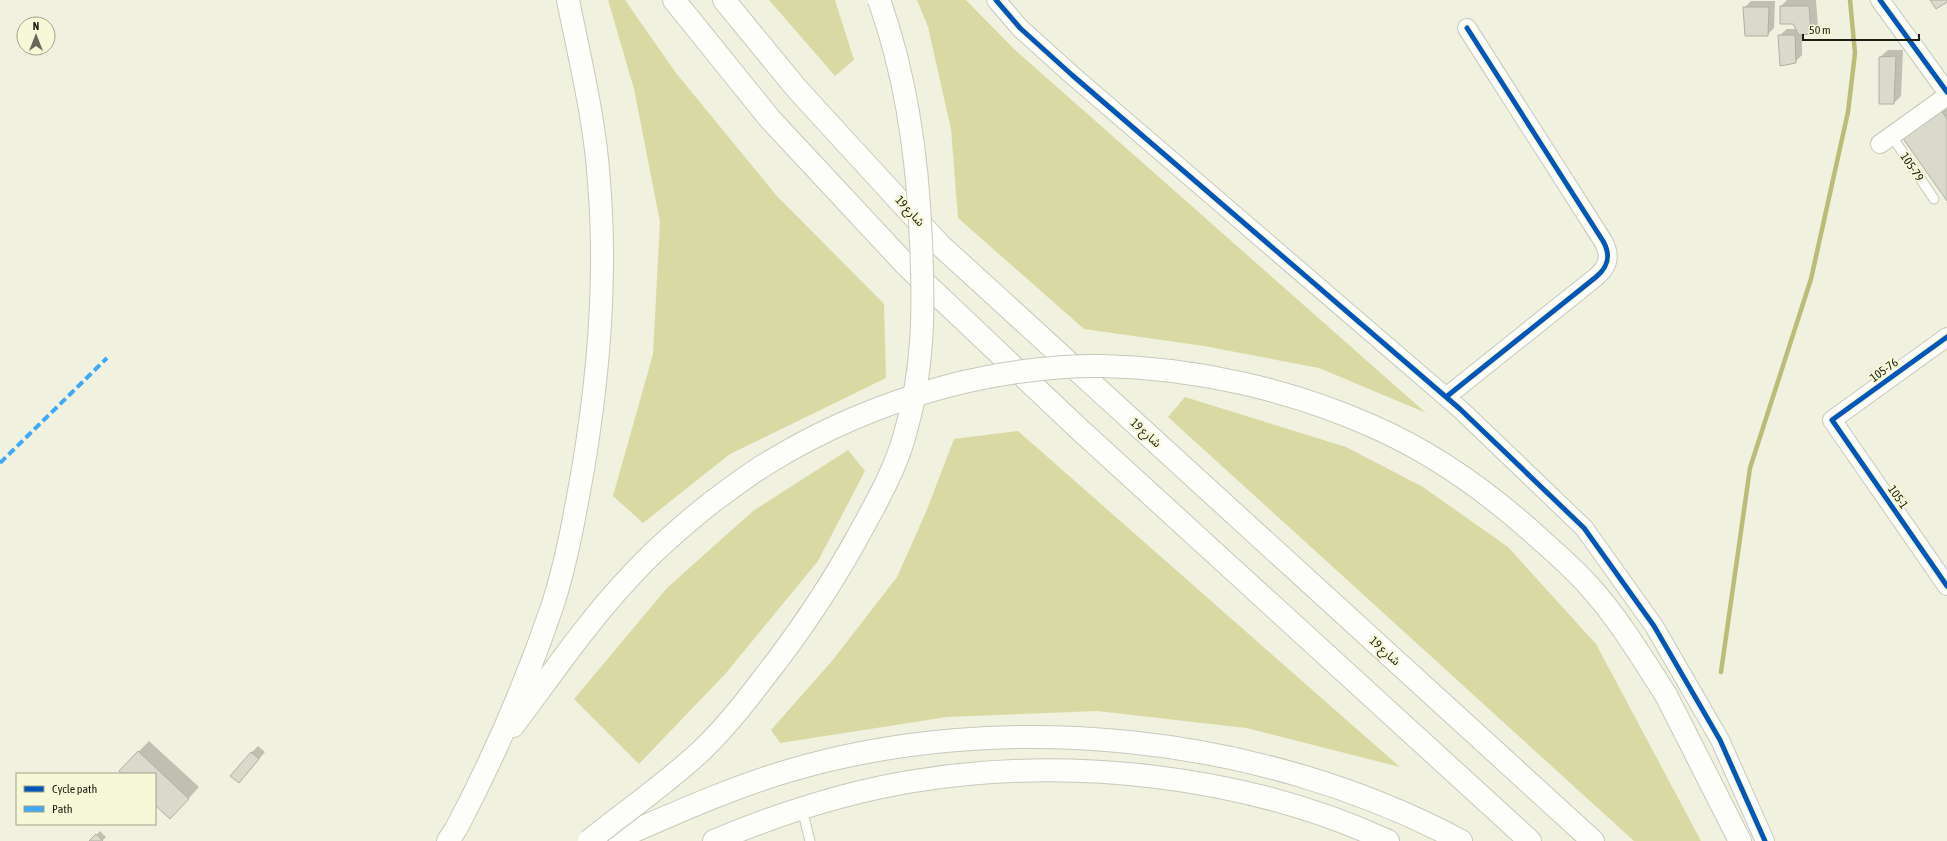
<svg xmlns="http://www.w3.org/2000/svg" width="1947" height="841" font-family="'Asap Condensed','Noto Sans Arabic',sans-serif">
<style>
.green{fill:#d9daa3}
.shadow{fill:#0003}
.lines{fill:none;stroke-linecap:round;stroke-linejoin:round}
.stream{stroke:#bbbc78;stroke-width:4.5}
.building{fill:#d9dacc;stroke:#afb0a2}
.service-casing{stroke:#c8c9bb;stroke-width:11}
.minor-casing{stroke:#c8c9bb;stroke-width:20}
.secondary-casing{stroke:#c8c9bb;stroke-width:24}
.trunk-casing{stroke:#c8c9bb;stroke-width:24}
.service{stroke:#fdfdfa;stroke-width:9}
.minor{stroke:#fdfdfa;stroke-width:18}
.secondary{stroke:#fdfdfa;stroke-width:22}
.trunk{stroke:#fdfdfa;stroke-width:22}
.trunk-bridge-casing{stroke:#c8c9bb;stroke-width:24;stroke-linecap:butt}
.trunk-bridge{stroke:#fdfdfa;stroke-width:22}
.quiet{stroke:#3fa9f5;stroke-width:4;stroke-dasharray:8 4;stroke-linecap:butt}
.cycleway-casing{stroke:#f7f8d8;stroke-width:8}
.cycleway{stroke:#0057b8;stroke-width:5}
.labels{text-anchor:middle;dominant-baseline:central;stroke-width:4;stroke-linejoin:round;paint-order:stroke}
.street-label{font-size:12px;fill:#1d1e12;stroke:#f7f8d8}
</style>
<rect width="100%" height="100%" fill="#f0f1df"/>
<path class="green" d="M608 0H625L676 73 776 195 884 304 886 378 730 454 643 523 613 496 653 354 660 222 634 89Z
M769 0H835L854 60 835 76Z
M917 0H966L1014 49 1426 413 1319 368 1204 346 1084 329 958 218 951 129 928 27Z
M1185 397 1346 447 1423 487 1508 547 1596 644 1701 841H1634L1168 417Z
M1018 431 1400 767 1246 728 1097 711 947 717 780 743 771 730 832 661 897 577 926 512 954 439Z
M848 450 865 471 818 561 726 673 639 764 574 699 667 588 753 511Z"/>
<path class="shadow" d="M1787 0H1816L1818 26 1811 33H1802V55L1795 62 1779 36 1787 29H1797L1781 6Z
M1751 1H1775L1774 28 1767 35 1744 8Z
M1888 50H1903L1901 96 1894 103 1880 57Z
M1947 103V200L1904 137Z
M149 741 199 787 181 807 155 804V774H123L120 771Z
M258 746 265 752 246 775 251 753Z
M100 831 106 837 102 841H91Z"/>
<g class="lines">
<path class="stream" d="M1721 672 1750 468 1811 279 1848 112 1855 53 1850 0"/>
</g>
<path class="building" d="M1930 0H1947V2L1936 9Z
M1780 6H1809L1811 34 1799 35 1793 24H1780Z
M1743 7H1769L1768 36H1745Z
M1778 35H1795L1796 63 1780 66Z
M1896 56 1894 104H1879V57Z
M1941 110 1947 119V201L1902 137Z
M138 751 189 799 170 819 155 805V774H122L119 771Z
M251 752 259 759 239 783 230 776Z
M96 834 103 841H89Z"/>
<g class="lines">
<defs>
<path id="service" d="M1891 135 1934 199
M802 809 810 841"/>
<path id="minor" d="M996 0 1020 28 1072 75 1460 409 1584 528 1654 626 1720 740 1765 841
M1880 0 1947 92
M1880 144 1947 96
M1947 337 1832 420 1947 586
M1446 397 1596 277C1609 266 1611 255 1603 241L1467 28"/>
<path id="secondary" d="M714 841C778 814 846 792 914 781 1069 756 1245 775 1388 841"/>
<path id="trunk" d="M674 0 770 119 907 266 1079 429 1530 841
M724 0 797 89 940 245 1593 841
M1666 695 1740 841
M513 726C550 677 585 625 627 580 653 551 682 526 712 502
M448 841 456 829C494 757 527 681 553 604 567 560 575 514 583 469 599 374 607 278 599 182 595 120 580 60 568 0
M611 841C669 816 727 789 788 771 1004 707 1263 735 1461 841"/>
</defs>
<use href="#service" class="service-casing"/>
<use href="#minor" class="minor-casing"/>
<use href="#secondary" class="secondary-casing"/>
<use href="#trunk" class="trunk-casing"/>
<use href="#service" class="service"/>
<use href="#minor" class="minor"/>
<use href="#secondary" class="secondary"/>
<use href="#trunk" class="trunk"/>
<defs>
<path id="trunk-bridge" d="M712 502C730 489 748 475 766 464 821 430 882 404 944 387 993 374 1052 365 1103 366 1194 368 1289 389 1372 426 1434 453 1492 495 1541 540 1558 555 1575 570 1589 586 1619 619 1642 658 1666 695
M589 841C626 811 667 783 702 750 724 729 744 704 762 680 800 632 834 581 863 527 879 498 896 467 905 434 924 369 924 310 921 242 918 160 907 78 879 0"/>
</defs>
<use href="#trunk-bridge" class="trunk-bridge-casing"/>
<use href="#trunk-bridge" class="trunk-bridge"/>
<path class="quiet" d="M0 463 107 358"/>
<defs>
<path id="cycleway" d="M996 0 1020 28 1072 75 1460 409 1584 528 1654 626 1720 740 1765 841
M1880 0 1947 92
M1947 337 1832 420 1947 586
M1446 397 1596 277C1609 266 1611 255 1603 241L1467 28"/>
</defs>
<use href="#cycleway" class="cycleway-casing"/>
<use href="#cycleway" class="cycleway"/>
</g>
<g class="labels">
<g class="street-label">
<text transform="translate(1912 167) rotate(56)">105-79</text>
<text transform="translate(910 211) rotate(47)">شارع 19</text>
<text transform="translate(1884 370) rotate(-36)">105-76</text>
<text transform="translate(1146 433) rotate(42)">شارع 19</text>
<text transform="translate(1898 497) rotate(55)">105-1</text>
<text transform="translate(1385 651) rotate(42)">شارع 19</text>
</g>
</g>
<rect x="16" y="773" width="140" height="52" fill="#f7f8d8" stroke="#a0a189"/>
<rect x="24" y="786" width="20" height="6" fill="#0057b8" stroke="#a0a189"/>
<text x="52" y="793" font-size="12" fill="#1d1e12">Cycle path</text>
<rect x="24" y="806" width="20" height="6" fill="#3fa9f5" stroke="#a0a189"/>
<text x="52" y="813" font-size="12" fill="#1d1e12">Path</text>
<g transform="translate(36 36)"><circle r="19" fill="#f7f8d8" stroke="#a0a189"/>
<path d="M0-3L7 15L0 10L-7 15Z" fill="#67685a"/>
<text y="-6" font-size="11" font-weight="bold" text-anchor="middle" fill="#1d1e12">N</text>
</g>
<path d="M1803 34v6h116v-6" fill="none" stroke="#1d1e12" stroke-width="2"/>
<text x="1809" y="34" font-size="12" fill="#1d1e12" stroke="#f7f8d8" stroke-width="3" paint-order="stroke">50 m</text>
</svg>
